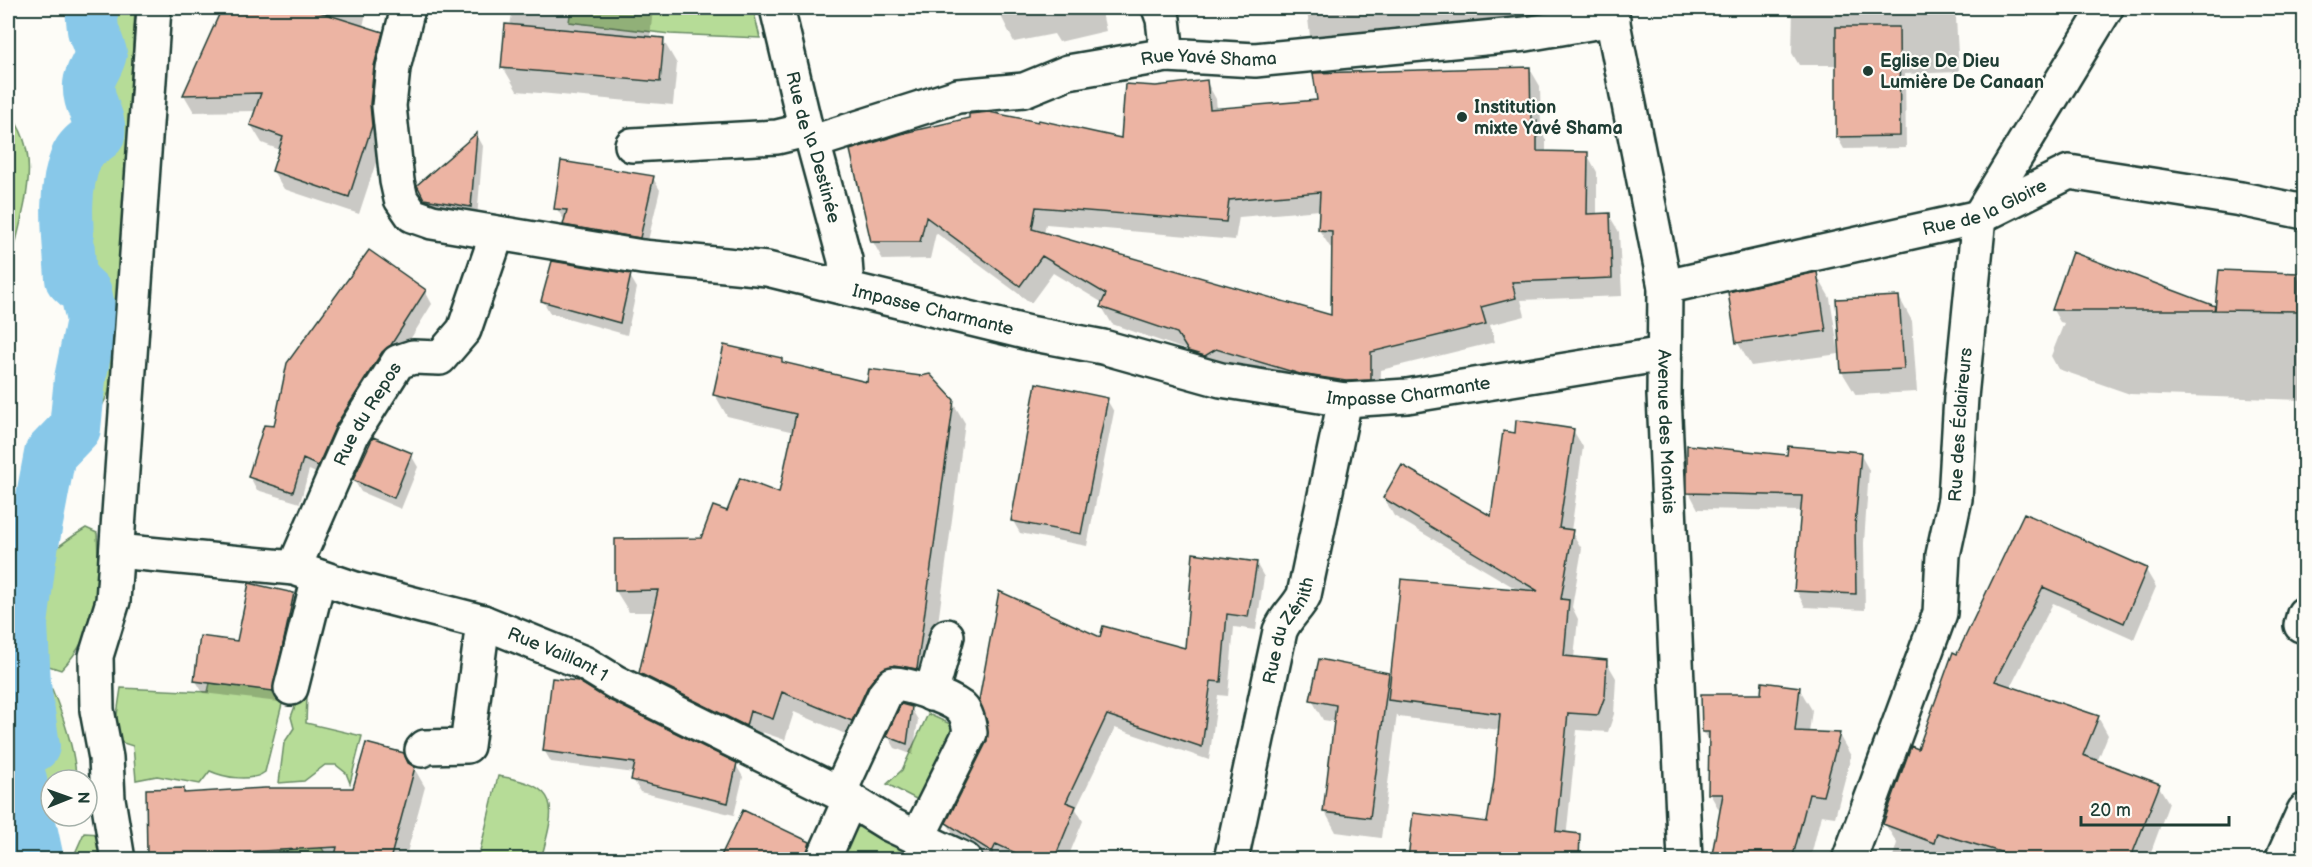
<svg xmlns="http://www.w3.org/2000/svg" width="2312" height="867" font-family="'Balsamiq Sans',sans-serif">
<style>
.green{fill:#b6dc97;stroke:#6a8c66;stroke-width:1.5}
.shadow{fill:#0003;fill-rule:evenodd}
.lines{fill:none;stroke-linecap:round;stroke-linejoin:round}
.canal{stroke:#88c8e9;stroke-width:52}
.building{fill:#ecb4a3;stroke:#1f3d34;stroke-width:1.5;fill-rule:evenodd}
.minor-casing{stroke:#1f3d34;stroke-width:38}
.minor{stroke:#fdfcf7;stroke-width:33}
.poi-dot{fill:#1f3d34;stroke:#fdfcf7;stroke-width:2}
.labels{text-anchor:middle;dominant-baseline:central;stroke-width:4.5;stroke-linejoin:round;paint-order:stroke}
.street-label{font-size:18px;fill:#1f3d34;stroke:#fdfcf7}
.poi-label{font-size:18px;font-weight:bold;fill:#1f3d34;stroke:#fdfcf7;text-anchor:start}
</style>
<rect width="100%" height="100%" fill="#fdfcf7"/>
<filter id="ink" filterUnits="userSpaceOnUse"><feTurbulence type="fractalNoise" baseFrequency=".0167" numOctaves="2"/><feDisplacementMap in="SourceGraphic" scale="12" xChannelSelector="R" yChannelSelector="G"/><feConvolveMatrix kernelMatrix="1 2 1 2 8 2 1 2 1" color-interpolation-filters="sRGB"/></filter>
<g filter="url(#ink)">
<path class="green" d="M88 8H135L128 137 131 213 125 281 109 392 95 420 73 426 63 421 91 238 83 154 94 138 83 78 88 49Z
M571 8H753L760 38 670 34 569 22Z
M8 112C52 162 12 230 8 286Z
M86 528 97 533C100 586 100 630 61 670L30 660 17 646C22 582 30 562 86 528Z
M33 683 52 689C63 716 76 752 76 780H51V816H56L53 830 38 818 20 746 21 706Z
M210 683 285 692 265 772C252 782 225 778 210 771L200 784 157 776 136 780 133 746 120 742 115 728 121 688 208 692Z
M307 696 306 723 362 736 350 783 346 773 336 765H325L304 781 279 783 284 743 294 728 291 717 298 698Z
M928 714 957 727 918 800 887 784 902 770Z
M498 776C561 786 556 805 541 859H478Z
M859 826 930 859 832 860 834 853Z
M278 828 322 848 328 859 278 860Z
M84 833 101 834 108 859 72 860Z"/>
<path class="shadow" d="M231 8H367L363 27 382 33 392 51 382 144 359 214 284 189 273 171 280 150 262 143 251 125 256 111 194 112 184 95Z
M513 8H653L650 39 663 40 677 64 673 105 517 91 503 67Z
M997 8H1101L1106 31 1059 42 1054 34 1014 42Z
M1331 8H1551L1553 13 1320 53 1310 36 1307 10Z
M1793 8H1950L1956 18 1959 72 1905 74 1906 148 1844 149 1837 137V65H1799L1792 53Z
M1530 69 1540 86 1541 130 1546 140V153L1587 154 1597 172V215H1609L1619 232 1622 296 1521 300 1525 316 1490 325 1495 342 1381 370 1380 397 1200 369 1189 351 1112 324 1102 307 1103 303 1053 273 1031 303 936 233 930 259 883 260 873 242 852 151 1123 140 1156 87 1206 81 1216 99 1217 110 1318 102ZM1320 210 1319 230 1330 247 1334 248 1332 317 1044 234 1046 224 1235 240 1239 217Z
M477 135 483 146 477 218 433 211 425 199Z
M653 178 660 190 646 249 571 237 564 225 565 221 556 208Z
M2073 254 2217 309 2297 275 2304 287V400L2130 394 2058 369 2051 356 2064 323 2060 322 2053 310Z
M1816 274 1830 298 1839 354 1751 366 1738 343Z
M630 276 637 288 627 335 550 313 543 301Z
M425 291 432 304 325 477 309 470 300 503 257 490 250 477 275 428Z
M1899 297 1912 321 1917 392 1856 395 1842 372Z
M781 359 785 365 952 401 965 423 929 690 907 687 864 742 794 712 785 740 762 732 758 747 654 695 641 673 654 612H629L616 591 702 539 728 513 781 495 794 432 727 416 715 395Z
M1107 400 1114 412 1087 546 1020 533 1013 521Z
M1573 430 1583 447 1571 531 1582 549 1572 607 1578 619 1574 658 1606 661 1616 678 1614 714 1608 732 1577 730 1565 849 1572 857 1597 860H1410L1488 824 1496 781 1500 730 1399 717 1397 714 1381 838 1336 832 1325 812 1336 722 1323 720 1312 700 1389 675 1392 680 1520 591 1394 516 1384 498 1492 519 1516 434Z
M374 439 411 455 418 467 401 509 361 492 354 480Z
M1860 454 1869 470 1864 543 1865 610 1805 607 1796 590 1802 511 1698 509 1689 492 1788 456Z
M2025 515 2146 570 2156 587 2134 639 2053 603 2010 688 2098 717 2108 735 2097 762 2158 785 2169 803 2148 860H1981L1971 857 1970 860H1892L1897 843 1885 824 1958 656Z
M1256 563 1264 577 1256 630 1234 627 1228 696 1218 695 1209 760 1115 728 1076 809 1083 821 1067 860H991L955 837 947 823 1101 639 1186 650Z
M293 595 300 607 279 702 203 693 196 681Z
M1799 688 1812 710 1809 733 1839 735 1851 756 1835 817 1821 815 1810 860H1712L1721 813 1710 794V744L1703 731 1762 696Z
M606 700 736 765 743 777 734 815 640 792 633 779 634 773 551 762 544 750Z
M911 708 918 720 913 755 895 748 888 736Z
M408 764 414 768 425 787 405 860H149L148 790H183L186 795 354 790Z
M809 843 818 860H721Z"/>
<g class="lines">
<path class="canal" d="M34 746 25 685 22 624 30 560 50 454 75 428 80 379 92 320 86 293 71 279C69 241 61 194 76 158 80 147 90 142 99 135 102 117 87 104 89 84 90 73 99 64 101 53L93 30 91 8
M17 762 38 860"/>
</g>
<path class="building" d="M222 8H307L383 32 374 66 370 104 372 126 349 197 272 171 283 137 250 125 261 93 183 95Z
M505 24 664 38 660 82 501 68Z
M1836 27H1899L1900 136 1836 137Z
M1530 67 1531 121H1537V151L1588 152 1587 214 1610 213 1612 278 1512 282 1516 298 1481 307 1486 324 1371 352V380L1346 381 1300 374 1216 349 1205 356 1188 351 1177 333 1100 307 1106 294 1042 256 1020 286 926 217 920 242H871L850 150 908 132 969 118V114L989 112 1038 122 1039 120 1121 138 1125 84 1156 86 1207 80 1210 109 1317 100 1313 73ZM1320 192 1318 230 1332 231 1331 315 1032 229 1036 207 1226 222 1229 200Z
M477 133 471 207 424 199 417 185Z
M561 161 654 176 640 238 563 225 567 210 554 209Z
M369 250 426 290 391 345 382 352 336 425 318 466 303 459 293 492 248 477 264 425 274 426 287 363Z
M2072 252 2215 306 2214 310H2052Z
M552 261 631 274 620 323 541 301Z
M2219 270 2298 273V311L2215 310Z
M1817 272 1826 331 1736 343 1728 292Z
M1899 296 1904 369 1841 372 1836 299Z
M724 345 782 358V362L867 382 869 369 921 376 930 374 954 400 917 669 894 665 879 672 868 686 852 721 782 692 773 719 750 711 746 726 639 673 658 590 615 591V539L701 538 713 506 727 511 740 478 779 493 796 414 713 395Z
M1036 383 1108 398 1081 534 1011 521Z
M1516 420 1574 429 1559 528 1573 530 1561 599 1569 600 1564 656 1607 660 1605 696 1598 715 1568 713 1556 831 1580 834 1579 860H1408L1413 813 1487 822 1494 781 1500 714 1388 700 1401 579 1538 591 1383 498 1402 465 1491 516 1503 431 1515 433Z
M373 437 412 453 394 498 353 480Z
M1687 445 1787 455 1788 446 1861 452 1855 526 1856 594 1794 591 1802 496 1687 493Z
M2024 513 2147 568 2124 623 2043 587 1995 681 2099 716 2083 755 2160 784 2130 860H2027L1937 833 1934 843 1883 824 1911 746 1918 749 1953 652 1957 654Z
M1193 553 1257 562 1248 617 1227 614 1221 682 1211 681 1202 747 1107 715 1066 802 1076 806 1054 860H1031L996 844 992 852 946 823 987 741V722L979 700 999 591 1100 637 1103 626 1185 648Z
M249 583 294 593 273 691 194 681 200 636 237 641Z
M1319 659 1389 673 1370 818 1323 812 1336 705 1310 700Z
M552 678 578 681 607 699 737 763 728 803 631 780 635 763 543 751Z
M1762 682 1800 687 1795 731 1840 733 1823 796 1809 794 1792 860H1711L1723 794H1708L1709 732H1702L1701 694H1761Z
M901 704 912 707 907 744 886 736Z
M366 743 404 753 408 763 415 767 390 860H334L337 847 147 857 146 789 184 788V793L265 788H353Z
M743 810 810 842 805 860H719Z"/>
<g class="lines">
<defs>
<g id="minor">
<path id="s1" d="M408 8 393 68 389 106 397 181 401 199 412 215 432 222 642 257 767 269 1029 333 1103 347 1221 380 1345 400 1407 396 1664 354"/>
<path id="s2" d="M777 8 806 130 813 142 845 260 847 288"/>
<path d="M1159 8 1163 19 1167 55"/>
<path id="s3" d="M1610 8 1665 287 1664 395 1685 860"/>
<path id="s4" d="M813 142 958 96 1024 90 1068 72 1167 55 1255 60 1526 34 1613 19"/>
<path d="M632 145 777 137 806 130"/>
<path id="s5" d="M1665 287 1979 217 2069 172 2241 199 2304 212"/>
<path id="s6" d="M117 551 294 568 355 589 483 622 584 663 615 682 839 793 889 824 965 860"/>
<path id="s7" d="M294 568 352 435 398 362 413 357 440 358 464 330 497 234"/>
<path d="M2301 625 2304 614"/>
<path d="M291 688 319 577"/>
<path d="M931 694 947 636"/>
<path d="M422 750 425 747 467 746 483 622"/>
<path d="M839 793 885 694 893 684C908 684 947 697 960 707 967 712 969 724 970 733L918 837"/>
<path d="M118 860 108 799 106 758 97 710 96 656 113 601 154 8"/>
<path d="M823 860 850 799"/>
<path id="s8" d="M1231 860 1280 631C1286 616 1298 608 1304 595L1345 400"/>
<path id="s9" d="M1849 860 1940 613 1943 555 1955 499 1961 397 1979 217 2106 8"/>
<path d="M2282 860 2304 811"/>
</g>
</defs>
<use href="#minor" class="minor-casing"/>
<use href="#minor" class="minor"/>
</g>
</g>
<g class="poi-dot">
<circle cx="1868" cy="71" r="6"/>
<circle cx="1462" cy="117" r="6"/>
</g>
<g class="labels">
<g class="street-label">
<text stroke="none"><textPath href="#s4" startOffset="408">Rue Yavé Shama</textPath></text>
<text stroke="none"><textPath href="#s2" startOffset="144">Rue de la Destinée</textPath></text>
<text stroke="none"><textPath href="#s5" startOffset="330">Rue de la Gloire</textPath></text>
<text stroke="none"><textPath href="#s1" startOffset="744">Impasse Charmante</textPath></text>
<text stroke="none"><textPath href="#s1" startOffset="1230">Impasse Charmante</textPath></text>
<text stroke="none"><textPath href="#s7" startOffset="171">Rue du Repos</textPath></text>
<text stroke="none"><textPath href="#s9" startOffset="453">Rue des Éclaireurs</textPath></text>
<text stroke="none"><textPath href="#s3" startOffset="429">Avenue des Montais</textPath></text>
<text stroke="none"><textPath href="#s8" startOffset="238">Rue du Zénith</textPath></text>
<text stroke="none"><textPath href="#s6" startOffset="456">Rue Vaillant 1</textPath></text>
</g>
<g class="poi-label">
<text x="1880" y="61">Eglise De Dieu<tspan x="1880" dy="21">Lumière De Canaan</tspan></text>
<text x="1474" y="107">Institution<tspan x="1474" dy="21">mixte Yavé Shama</tspan></text>
</g>
</g>
<rect width="2312" height="867" fill="none" stroke="#fdfcf7" stroke-width="30"/>
<rect x="15" y="15" width="2282" height="837" fill="none" stroke="#1f3d34" stroke-width="2" filter="url(#ink)"/>
<g transform="translate(69 798) rotate(89)"><circle r="28" fill="#fdfcf7" stroke="#a4b0a9" stroke-width="1.5"/>
<path d="M0-4.5L10 22L0 15L-10 22Z" fill="#1f3d34"/>
<text y="-9" font-size="16" font-weight="bold" text-anchor="middle" fill="#1f3d34">N</text>
</g>
<path d="M2081 816v9h148v-9" fill="none" stroke="#1f3d34" stroke-width="3"/>
<text x="2090" y="816" font-size="18" fill="#1f3d34" stroke="#fdfcf7" stroke-width="4.5" paint-order="stroke">20 m</text>
</svg>
